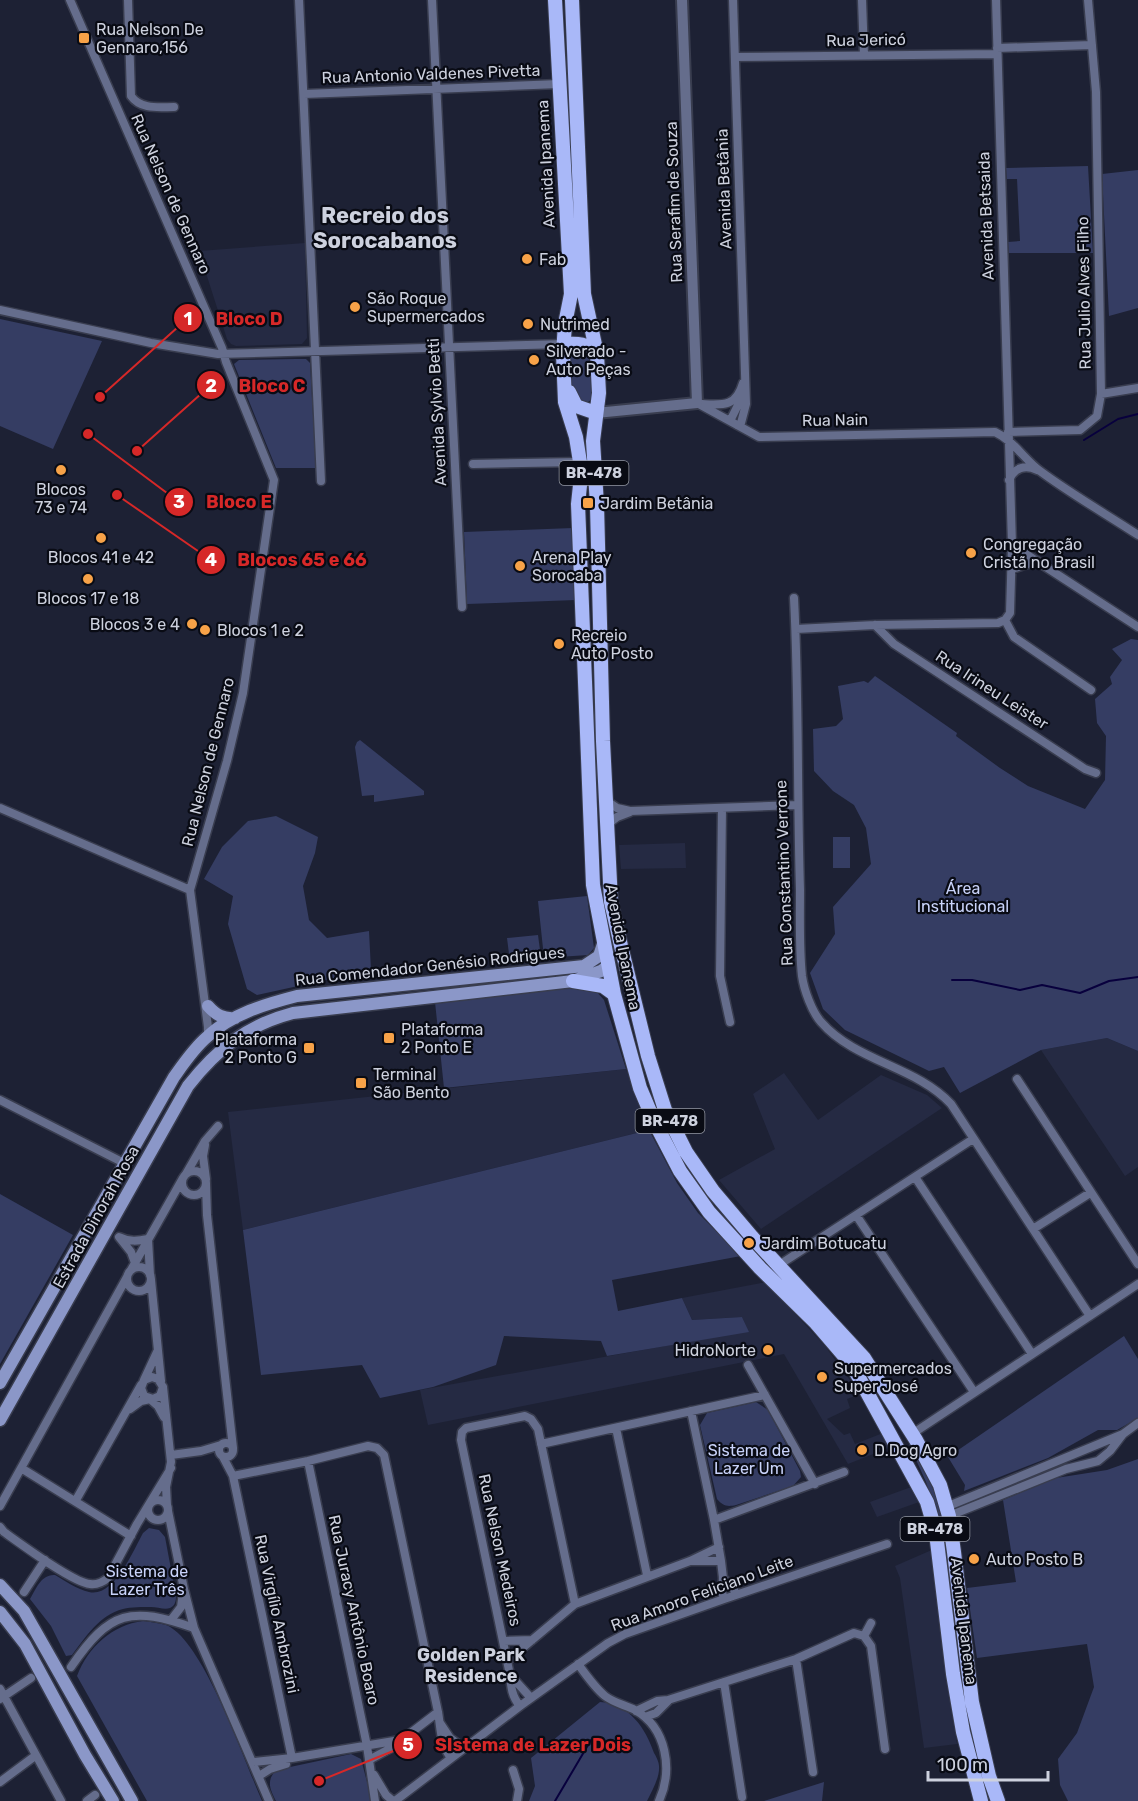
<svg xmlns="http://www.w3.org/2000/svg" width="1138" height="1801" font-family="Rubik,sans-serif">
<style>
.built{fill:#252a43}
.green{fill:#353d63}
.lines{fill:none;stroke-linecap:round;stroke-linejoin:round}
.stream{stroke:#08003d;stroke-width:2}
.minor-casing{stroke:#393d4f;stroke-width:11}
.tertiary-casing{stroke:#393d4f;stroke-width:14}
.secondary-casing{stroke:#393d4f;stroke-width:15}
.primary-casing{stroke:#393d4f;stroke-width:16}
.minor{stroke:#656d8c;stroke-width:8}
.tertiary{stroke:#656d8c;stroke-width:10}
.secondary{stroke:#8b97c8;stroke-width:12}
.primary{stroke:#a9b8f8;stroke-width:14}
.poi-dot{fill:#f7a248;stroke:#090b14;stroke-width:2}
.labels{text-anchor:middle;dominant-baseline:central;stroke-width:4.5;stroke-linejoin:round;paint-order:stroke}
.shield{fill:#090b14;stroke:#9296a1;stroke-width:1.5}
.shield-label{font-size:15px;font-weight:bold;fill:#cdd1de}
.poi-label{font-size:16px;fill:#cdd1de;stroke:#090b14;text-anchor:start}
.street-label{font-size:16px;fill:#cdd1de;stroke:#090b14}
.park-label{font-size:16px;fill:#c9d3fa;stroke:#090b14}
.neighbourhood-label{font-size:18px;font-weight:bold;fill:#cdd1de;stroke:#090b14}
.district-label{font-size:22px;font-weight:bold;fill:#cdd1de;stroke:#090b14}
.leader{fill:none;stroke:#d62828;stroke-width:2}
.callout-dot{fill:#d62828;stroke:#090b14;stroke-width:2}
.mark-label{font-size:18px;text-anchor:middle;font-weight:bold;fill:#fff}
.callout-label{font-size:18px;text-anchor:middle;font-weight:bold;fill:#d62828;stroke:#090b14;stroke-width:4.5;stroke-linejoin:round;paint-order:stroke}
</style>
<rect width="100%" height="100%" fill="#1d2134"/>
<path class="built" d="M305 243 307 338 302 344 236 346 231 344 227 339 199 251Z
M685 843 686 868 621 869 619 845Z
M1107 1038 1138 1051V1167L1125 1176 1041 1050Z
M626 1069 649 1130 243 1230 228 1112Z
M784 1073 818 1120 881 1075 927 1095 942 1108 761 1229 719 1180 775 1149 753 1094Z
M766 1282 825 1346 860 1394 847 1399 850 1408 827 1419 844 1435 850 1433 855 1444 883 1433 891 1447 848 1464 784 1354 428 1425 420 1390 748 1331 742 1317 692 1320 682 1298Z
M914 1486 922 1501 877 1517 870 1502Z
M934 1549 957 1744 924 1748 900 1578 895 1566Z"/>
<path class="green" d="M1088 166 1093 253H1009L1008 242 1020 241 1017 179H1007L1006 168Z
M1138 170V308L1109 316 1102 174Z
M0 319 102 341 53 449 0 426Z
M579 349 593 358 592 399 588 402 581 403 571 392 568 359 572 352Z
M296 359H306L310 363 316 468H276L234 364 239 360Z
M573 528 576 600 467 604 464 532Z
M1131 639 1138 640V1051L1107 1038 1041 1050 960 1093 944 1067 929 1071 845 1030 823 1009 810 973 835 934 833 907 871 864 866 828 854 805 833 791 814 771 813 729 836 726 843 719 838 686 864 681 868 683 875 676 957 733 956 736 1000 768 1028 786 1085 809 1105 780 1106 736 1097 723 1095 699 1112 684 1110 677 1122 660 1112 649Z
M360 740 424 791V795L374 802V795L362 796 355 747 357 742Z
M276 816 318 837 315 853 303 886 309 920 327 938 369 931 371 970 257 995 247 989 228 924 233 896 204 879 222 847 248 821Z
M833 837H850V868H833Z
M587 896 594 948 588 955 544 958 538 901Z
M538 935 540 950 509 954 507 938Z
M576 987 596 991 604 1000 626 1069 444 1088 435 1002Z
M649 1130 677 1183 698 1213 741 1256 612 1280 618 1311 682 1298 692 1320 742 1317 749 1332 607 1356 601 1341 504 1336 496 1365 433 1387 380 1398 362 1365 261 1375 243 1230Z
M0 1194 73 1235 0 1364Z
M1124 1336 1138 1359V1418L1117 1430H1098L1048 1458 964 1491 965 1485 948 1457Z
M756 1402 768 1410 800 1471 801 1477 793 1486 736 1505C727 1507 723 1506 717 1499L700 1425 707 1413Z
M909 1444H911C918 1456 925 1469 930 1481 946 1515 949 1554 954 1590L948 1591 935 1510 926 1482Z
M1138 1459V1801H1068L1060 1785 1058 1759 1077 1733 1094 1687 1087 1644 977 1658 967 1588 1016 1582 1003 1500 1056 1478 1107 1470Z
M149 1528 159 1530 165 1537 176 1596C176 1601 175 1606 170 1608 165 1610 157 1607 151 1607 143 1607 131 1607 123 1609 99 1615 86 1637 72 1655L66 1656 51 1626 30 1599C36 1589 41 1574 55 1575 65 1581 77 1589 89 1592 114 1598 133 1551 143 1533Z
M143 1621C151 1622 159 1623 166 1625 203 1639 245 1763 262 1801H147L77 1676C88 1647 112 1625 143 1621Z
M600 1702C629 1703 646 1729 654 1753 656 1756 659 1762 659 1766 660 1777 652 1791 647 1801H529L535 1786 531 1758Z
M351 1754 361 1759 372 1801H276C270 1789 266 1781 276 1770Z
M824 1782 822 1801H764Z"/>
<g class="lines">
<path class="stream" d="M1084 440 1118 419 1138 414
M952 980H972L1020 990 1042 985 1080 993 1109 981 1138 977
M555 1801 591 1740"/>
<defs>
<path id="minor" d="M70 0 222 348 226 362 274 480 243 693 227 761 190 890 208 1027V1036
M128 0 131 96C141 110 159 107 174 107
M299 0 321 481
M432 0 462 607
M733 0 746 404 741 423 737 425
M862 0 864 55
M996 0 1012 545 1010 613 1005 620
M997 48 1092 45
M735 57 997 54
M304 94 559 84
M0 310 151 343 218 354 564 344
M1101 394 1138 388
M697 403 759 437 995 432C1013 440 1024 459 1040 471 1071 494 1106 514 1138 535
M702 404C723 405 736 407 743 383
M730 421 743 395
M1008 432 1080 430 1097 416 1101 394 1096 92 1088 0
M473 464 580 462
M1009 480C1014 468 1025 464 1037 470
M1012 545 1138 627
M1012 569 1037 561
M794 598C799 695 797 792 800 890 800 918 799 948 802 976 804 990 812 1012 821 1022 856 1062 916 1066 951 1104L1090 1316
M1005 620 1014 637 1091 690
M875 625 894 644 1085 769 1096 773
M796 629 875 625 998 623 1005 620
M607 801 617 808 630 811 797 805
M0 808 190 890
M722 808 720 976 730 1022
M608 824 617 817 630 812
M1017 1079 1138 1264
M0 1100 124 1163
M205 1145 203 1156 206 1179
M182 1183a12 12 0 1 1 24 0a12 12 0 1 1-24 0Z
M186 1174 205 1141 218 1126
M915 1177 1032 1354
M206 1184 207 1215 233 1448
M856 1215 974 1392
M1033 1229 1090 1193
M148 1239 150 1275
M135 1263 131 1252 119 1237C129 1242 138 1241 148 1239
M779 1265 973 1139
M127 1279a12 12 0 1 1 24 0a12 12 0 1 1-24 0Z
M131 1270 183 1178
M151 1280 161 1381
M748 1365 815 1484
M144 1380 157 1352
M163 1387 160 1396 153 1399 144 1396 141 1388 144 1380 152 1377 158 1379 163 1387 171 1462 166 1487 167 1505
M130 1409 141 1401 150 1399 158 1406 164 1417
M691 1411 714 1520 721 1561 723 1578 722 1592 724 1599
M616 1428 647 1575
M912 1434 1138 1284
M219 1450a7 7 0 1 1 14 0a7 7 0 1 1-14 0Z
M541 1444 765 1395
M171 1455 201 1451 221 1445
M223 1457 233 1476 292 1758
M308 1461 367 1746 375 1801
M21 1468 131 1536
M233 1476 308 1461 368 1446 377 1448 384 1455 438 1712C441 1729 440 1744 451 1758
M148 1510a10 10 0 1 1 20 0a10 10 0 1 1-20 0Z
M76 1500 141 1385
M0 1506 127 1277
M946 1507 1123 1434
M168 1511 184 1589 194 1628
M949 1516 1066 1469 1098 1461 1110 1451 1123 1434 1138 1423
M714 1520 844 1472
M0 1527 4 1532C21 1544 72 1582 90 1584 97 1585 103 1582 108 1578L137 1524 171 1468
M693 1561H721
M723 1578 734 1589 735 1595
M24 1592 45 1560
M171 1620 181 1607 183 1592
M864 1636 871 1646 885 1749
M864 1636 871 1623
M504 1641 532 1640
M796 1659 813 1772
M507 1661 575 1604 690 1561 719 1547
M578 1664C586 1675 595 1688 605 1696 614 1703 625 1705 635 1710 667 1728 673 1770 659 1801
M71 1667C110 1610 131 1606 194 1628L269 1801
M511 1676 531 1698
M724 1682 742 1797
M0 1689 61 1801
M0 1699 31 1678
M520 1706C512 1697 511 1687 510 1675L461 1440 462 1432 466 1428 525 1416 531 1419 538 1429 575 1604
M636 1711 657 1701 668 1700 796 1659 854 1633 864 1636
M645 1717 656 1713 668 1701
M440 1723 450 1738 464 1748
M369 1760 391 1748 438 1712
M253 1762 292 1758 400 1740
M513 1770 519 1789 517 1801
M374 1775 386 1795 393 1801
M259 1776 270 1769 286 1764
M0 1782 35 1756
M87 1801 95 1795
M395 1801 520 1706 608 1643 625 1634 724 1599 887 1544"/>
<path id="tertiary" d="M596 413 697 403 682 0"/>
<path id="secondary" d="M208 1006C216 1015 223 1019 235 1018
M0 1383 174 1077C184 1063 194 1048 207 1037 231 1014 266 1004 297 996L584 966 599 956 604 941
M0 1420 188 1086C217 1049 247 1025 293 1013L573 981 601 971 609 965
M0 1585 24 1611 132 1801
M0 1612 25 1644 85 1755 113 1801"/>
<path id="primary" d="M555 0 571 294 565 324 563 353 565 402 576 437 580 462 581 476 578 504 593 885 614 994 640 1088 654 1121 680 1171 709 1212 760 1268 815 1322 852 1365 927 1502 936 1533 953 1674 963 1732 981 1801
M572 0 584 294 597 354 599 393 593 441 597 505 603 741 611 902 621 946 648 1056 665 1110 686 1152 713 1191 752 1237 864 1358 916 1440 940 1485 949 1516 954 1552 972 1702 989 1776 998 1801
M564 344C578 343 587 343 597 354
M569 392 576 406 596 413
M573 981 603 986 614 994"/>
</defs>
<use href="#minor" class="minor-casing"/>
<use href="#tertiary" class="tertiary-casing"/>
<use href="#secondary" class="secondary-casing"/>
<use href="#primary" class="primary-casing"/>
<use href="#minor" class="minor"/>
<use href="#tertiary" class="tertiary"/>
<use href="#secondary" class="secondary"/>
<use href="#primary" class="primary"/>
</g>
<g class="poi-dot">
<rect x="78" y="32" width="12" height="12" rx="3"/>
<circle cx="527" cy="259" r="6"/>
<circle cx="355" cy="307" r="6"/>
<circle cx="528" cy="324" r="6"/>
<circle cx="534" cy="360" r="6"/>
<circle cx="61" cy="470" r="6"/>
<rect x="582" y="497" width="12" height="12" rx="3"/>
<circle cx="101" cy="538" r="6"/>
<circle cx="971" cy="553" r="6"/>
<circle cx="520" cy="566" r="6"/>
<circle cx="88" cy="579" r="6"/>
<circle cx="192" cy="624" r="6"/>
<circle cx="205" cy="630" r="6"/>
<circle cx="559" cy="644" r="6"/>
<rect x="383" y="1032" width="12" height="12" rx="3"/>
<rect x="303" y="1042" width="12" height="12" rx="3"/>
<rect x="355" y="1077" width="12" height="12" rx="3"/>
<circle cx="749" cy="1243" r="6"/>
<circle cx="768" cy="1350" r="6"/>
<circle cx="822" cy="1377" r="6"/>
<circle cx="862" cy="1450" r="6"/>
<circle cx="974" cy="1559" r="6"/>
</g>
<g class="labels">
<g class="shield">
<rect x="559.5" y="461" width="69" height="24" rx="4.5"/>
<rect x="635.5" y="1109" width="69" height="24" rx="4.5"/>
<rect x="900.5" y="1517" width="69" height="24" rx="4.5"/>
</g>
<g class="shield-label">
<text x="594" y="473">BR-478</text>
<text x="670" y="1121">BR-478</text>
<text x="935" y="1529">BR-478</text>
</g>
<g class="poi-label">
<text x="96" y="29">Rua Nelson De<tspan x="96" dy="18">Gennaro,156</tspan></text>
<text x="539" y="259">Fab</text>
<text x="367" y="298">São Roque<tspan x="367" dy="18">Supermercados</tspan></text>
<text x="540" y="324">Nutrimed</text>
<text x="546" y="351">Silverado -<tspan x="546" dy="18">Auto Peças</tspan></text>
<text x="61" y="489" text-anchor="middle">Blocos<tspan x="61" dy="18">73 e 74</tspan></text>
<text x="600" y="503">Jardim Betânia</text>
<text x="983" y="544">Congregação<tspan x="983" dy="18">Cristã no Brasil</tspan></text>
<text x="101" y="557" text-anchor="middle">Blocos 41 e 42</text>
<text x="532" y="557">Arena Play<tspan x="532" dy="18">Sorocaba</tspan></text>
<text x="88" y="598" text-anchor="middle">Blocos 17 e 18</text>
<text x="180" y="624" text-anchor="end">Blocos 3 e 4</text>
<text x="217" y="630">Blocos 1 e 2</text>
<text x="571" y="635">Recreio<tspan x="571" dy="18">Auto Posto</tspan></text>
<text x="401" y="1029">Plataforma<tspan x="401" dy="18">2 Ponto E</tspan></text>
<text x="297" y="1039" text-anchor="end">Plataforma<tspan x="297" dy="18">2 Ponto G</tspan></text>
<text x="373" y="1074">Terminal<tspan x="373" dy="18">São Bento</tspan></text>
<text x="761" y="1243">Jardim Botucatu</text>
<text x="756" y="1350" text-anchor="end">HidroNorte</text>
<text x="834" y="1368">Supermercados<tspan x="834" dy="18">Super José</tspan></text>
<text x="874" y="1450">D.Dog Agro</text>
<text x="986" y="1559">Auto Posto B</text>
</g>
<g class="street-label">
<text transform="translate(866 40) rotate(-1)">Rua Jericó</text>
<text transform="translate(431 74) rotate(-2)">Rua Antonio Valdenes Pivetta</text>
<text transform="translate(546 164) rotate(-93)">Avenida Ipanema</text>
<text transform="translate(724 189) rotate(-92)">Avenida Betânia</text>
<text transform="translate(171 194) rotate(66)">Rua Nelson de Gennaro</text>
<text transform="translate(674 202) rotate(-92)">Rua Serafim de Souza</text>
<text transform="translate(986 216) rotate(-92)">Avenida Betsaida</text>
<text transform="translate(1084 293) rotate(-91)">Rua Julio Alves Filho</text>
<text transform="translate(437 412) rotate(-93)">Avenida Sylvio Betti</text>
<text transform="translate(835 420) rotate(-1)">Rua Nain</text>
<text transform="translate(992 690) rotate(33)">Rua Irineu Leister</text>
<text transform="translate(208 762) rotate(-76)">Rua Nelson de Gennaro</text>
<text transform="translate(784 873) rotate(-92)">Rua Constantino Verrone</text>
<text transform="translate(623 947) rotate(79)">Avenida Ipanema</text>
<text transform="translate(430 966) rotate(-6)">Rua Comendador Genésio Rodrigues</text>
<text transform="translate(96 1217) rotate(-61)">Estrada Dinorah Rosa</text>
<text transform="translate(500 1550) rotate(78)">Rua Nelson Medeiros</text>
<text transform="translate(702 1593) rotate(-20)">Rua Amoro Feliciano Leite</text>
<text transform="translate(354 1610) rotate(78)">Rua Juracy Antônio Boaro</text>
<text transform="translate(277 1614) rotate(78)">Rua Virgílio Ambrozini</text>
<text transform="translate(964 1621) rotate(83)">Avenida Ipanema</text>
</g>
<g class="park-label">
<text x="963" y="888">Área<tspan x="963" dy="18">Institucional</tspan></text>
<text x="749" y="1450">Sistema de<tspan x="749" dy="18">Lazer Um</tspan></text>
<text x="147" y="1571">Sistema de<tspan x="147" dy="18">Lazer Três</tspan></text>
</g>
<g class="neighbourhood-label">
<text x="471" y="1655">Golden Park<tspan x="471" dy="21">Residence</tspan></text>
</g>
<g class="district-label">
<text x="385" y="215">Recreio dos<tspan x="385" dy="25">Sorocabanos</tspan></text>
</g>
</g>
<path class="leader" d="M100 397L188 318M137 451L211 385M88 434L179 502M117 495L211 560M319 1781L408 1745"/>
<g class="callout-dot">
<circle cx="100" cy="397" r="6"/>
<circle cx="137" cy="451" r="6"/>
<circle cx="88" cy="434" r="6"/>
<circle cx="117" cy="495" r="6"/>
<circle cx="319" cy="1781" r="6"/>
<circle cx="188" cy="318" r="15"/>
<circle cx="211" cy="385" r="15"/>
<circle cx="179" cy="502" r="15"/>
<circle cx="211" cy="560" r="15"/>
<circle cx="408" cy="1745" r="15"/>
</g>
<g class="mark-label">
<text x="188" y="325">1</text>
<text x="211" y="392">2</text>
<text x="179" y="508">3</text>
<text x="211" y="566">4</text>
<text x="408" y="1751">5</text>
</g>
<g class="callout-label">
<text x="249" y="325">Bloco D</text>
<text x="272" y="392">Bloco C</text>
<text x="239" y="508">Bloco E</text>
<text x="302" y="566">Blocos 65 e 66</text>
<text x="533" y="1751">SIstema de Lazer Dois</text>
</g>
<path d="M928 1771v9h120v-9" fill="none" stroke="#cdd1de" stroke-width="3"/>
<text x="937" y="1771" font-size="18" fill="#cdd1de" stroke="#090b14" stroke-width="4.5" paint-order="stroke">100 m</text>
</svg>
